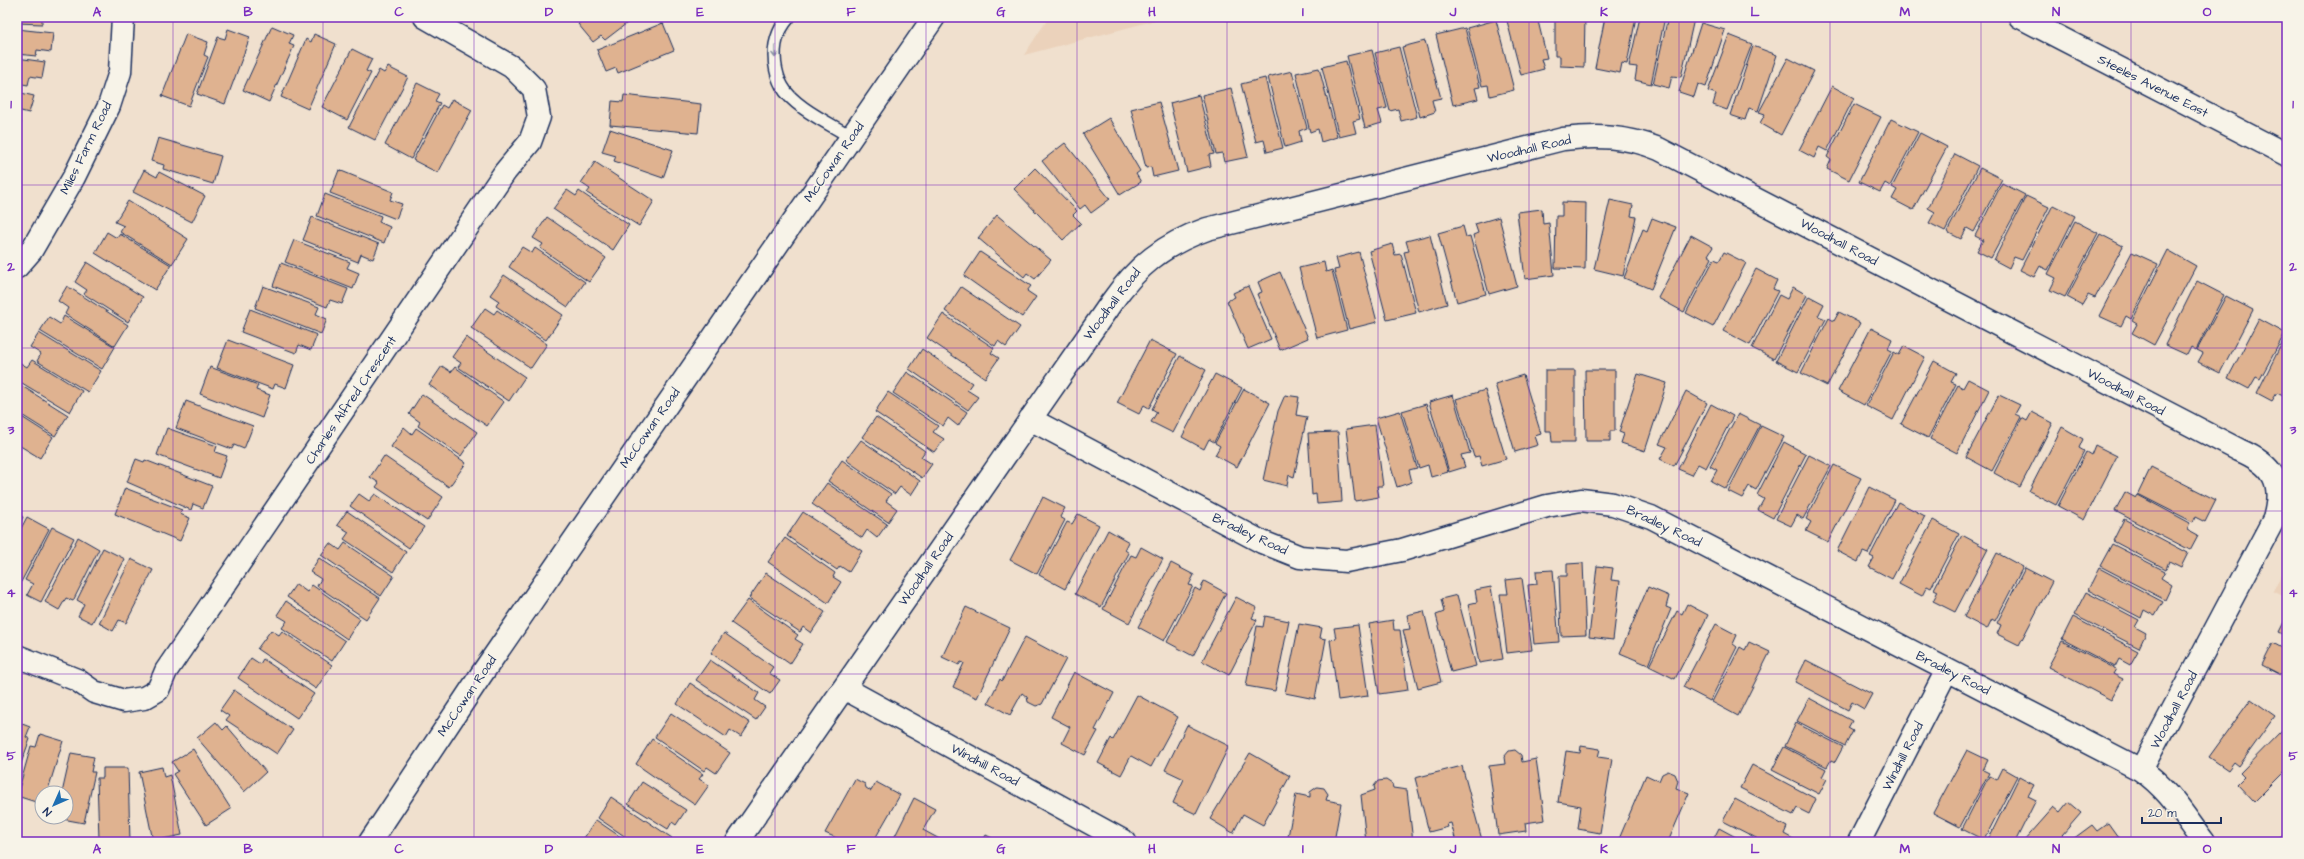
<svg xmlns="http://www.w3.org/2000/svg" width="2304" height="859" font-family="'Architects Daughter',sans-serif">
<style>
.built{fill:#ebd2bb}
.building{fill:#dfb290;stroke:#1b2f5e}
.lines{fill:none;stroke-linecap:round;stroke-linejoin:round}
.lane-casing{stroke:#1b2f5e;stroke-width:15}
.street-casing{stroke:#1b2f5e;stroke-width:25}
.secondary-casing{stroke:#1b2f5e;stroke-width:25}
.lane{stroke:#f7f3e8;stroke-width:12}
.street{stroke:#f7f3e8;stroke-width:22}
.secondary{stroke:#f7f3e8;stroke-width:22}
.oneway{stroke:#8991a3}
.grid{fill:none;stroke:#7b2cbf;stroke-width:1;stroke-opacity:0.55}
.labels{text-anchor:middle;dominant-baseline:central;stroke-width:3.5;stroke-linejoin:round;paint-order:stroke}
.street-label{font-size:13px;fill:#1b2f5e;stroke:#f7f3e8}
.neatline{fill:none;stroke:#7b2cbf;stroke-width:1.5}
.grid-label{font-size:13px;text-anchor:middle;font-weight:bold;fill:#7b2cbf}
</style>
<rect width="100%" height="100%" fill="#f0e0ce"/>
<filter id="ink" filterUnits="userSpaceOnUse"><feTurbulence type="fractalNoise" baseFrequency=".025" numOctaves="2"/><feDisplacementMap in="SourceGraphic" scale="8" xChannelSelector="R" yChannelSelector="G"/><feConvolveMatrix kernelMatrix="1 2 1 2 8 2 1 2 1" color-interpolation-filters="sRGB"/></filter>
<g filter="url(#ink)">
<path class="built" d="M1049 17H1168L1024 55Z
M2287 566V598L2273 591Z"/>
<path class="building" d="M17 17H42V24L17 23Z
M587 17H635L605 40 601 36 593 42 578 24Z
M1506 17H1537L1547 58 1541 59 1544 69 1521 75Z
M1555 17H1585L1584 67 1560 66V56H1555Z
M1605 17H1636L1627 64 1622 63 1620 73 1595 68Z
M1640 17H1665L1651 84 1635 80 1637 67 1629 66Z
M1668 17 1694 19 1681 77 1672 76 1669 88 1653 84Z
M1496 20 1514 90 1490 96 1488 85 1482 86 1467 28Z
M663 23 674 50 618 73 616 68 606 72 597 50Z
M1701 23 1725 30 1706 87 1698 84 1694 97 1679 92Z
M272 26 293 35 289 44 294 46 269 102 243 90Z
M1465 28 1480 87 1475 88 1478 99 1453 105 1436 35Z
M17 29 53 33 51 52 37 50 36 56 17 54Z
M228 29 250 37 225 104 197 94 218 37 225 39Z
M186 34 208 42 204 55 208 57 189 106 162 96Z
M314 34 336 44 308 109 281 97 306 39 311 42Z
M1729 35 1752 44 1727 110 1713 105 1716 94 1708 91Z
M1425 41 1441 98 1432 100 1435 112 1420 117 1402 47Z
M1753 46 1777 55 1758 111 1749 108 1745 120 1730 115Z
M1399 47 1417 117 1401 121 1398 109 1390 111 1375 53Z
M352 49 372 59 366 71 371 73 347 120 322 107Z
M1372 50 1387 108 1378 110 1382 123 1365 128 1347 56Z
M17 58 45 62 42 78 30 76 28 85 17 83Z
M1788 58 1814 71 1781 135 1760 123 1765 114 1759 112Z
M1346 61 1360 119 1353 121 1356 133 1339 137 1322 67Z
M388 67 408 77 375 140 349 127 379 70 384 73Z
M1319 68 1337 137 1321 142 1318 129 1310 132 1296 73Z
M1292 71 1307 128 1299 131 1301 142 1285 147 1268 77Z
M1265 78 1283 148 1267 152 1264 140 1256 142 1241 84Z
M417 83 439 94 435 101 440 103 411 159 385 145Z
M1832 86 1854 98 1827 151 1819 147 1814 158 1799 150Z
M1231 88 1248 157 1224 162 1222 153 1216 154 1202 95Z
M17 92 34 96 29 113 17 110Z
M624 95 701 104 698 133 610 125 612 101 623 102Z
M1199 95 1214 154 1209 155 1211 166 1187 172 1170 103Z
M452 99 472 110 438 173 413 160 442 105 447 108Z
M1159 102 1178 171 1153 177 1151 167 1146 168 1131 109Z
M1854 104 1881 117 1849 180 1827 169 1831 160 1827 157Z
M1109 118 1140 171 1136 174 1141 182 1120 195 1083 134Z
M1891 119 1918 132 1890 186 1885 183 1880 192 1859 182Z
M17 120 21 122 17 137Z
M610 129 673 150 663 178 614 161 616 156 602 152Z
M1920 133 1947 147 1913 210 1892 199 1897 190 1892 187Z
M158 138 221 156 213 184 163 169 164 165 151 161Z
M1065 143 1110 199 1091 213 1085 205 1080 209 1042 161Z
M1955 154 1978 166 1945 231 1929 223 1935 212 1928 208Z
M595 162 654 201 639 226 587 193 590 189 581 183Z
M1035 168 1077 211 1073 215 1081 223 1063 240 1014 189Z
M1980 168 2002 179 1974 232 1967 228 1961 239 1947 232Z
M144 170 157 177 159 172 205 196 192 222 133 192Z
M339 170 393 192 390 200 402 204 396 219 330 193Z
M2002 183 2025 195 1991 258 1977 251 1983 240 1975 236Z
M567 190 576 196 579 191 629 225 613 250 553 209Z
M325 194 381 216 379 222 390 227 384 243 317 216Z
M2026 196 2049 207 2022 260 2014 257 2009 268 1994 260Z
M1610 200 1633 205 1631 216 1636 217 1623 276 1594 269Z
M128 201 188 239 172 264 120 232 124 226 115 222Z
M1562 202 1586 203 1585 269 1555 268 1556 216H1562Z
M2053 205 2075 216 2048 270 2040 266 2034 277 2020 270Z
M1542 209 1543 224 1549 223 1554 275 1525 279 1517 212Z
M997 215 1051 260 1035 279 1027 273 1024 277 978 238Z
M312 217 379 244 373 259 361 254 358 262 303 240Z
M547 217 606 258 589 282 540 248 543 244 533 238Z
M1499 217 1517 286 1489 294 1473 235 1478 233 1475 224Z
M1652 218 1676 227 1651 289 1624 278 1643 229 1647 231Z
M2075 221 2098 233 2065 297 2050 290 2056 278 2048 274Z
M1463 226 1466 237 1470 236 1486 294 1457 302 1438 233Z
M107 232 117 238 120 234 171 265 155 290 95 253Z
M2100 234 2123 246 2095 298 2088 295 2082 305 2067 297Z
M1430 235 1447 304 1419 312 1404 252 1409 251 1406 241Z
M1691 235 1713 247 1708 255 1712 258 1684 312 1658 298Z
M294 240 350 262 347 268 359 273 353 289 285 262Z
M1392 244 1395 255 1401 254 1416 313 1387 320 1369 251Z
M522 247 532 253 535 248 585 282 568 307 509 267Z
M2168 250 2196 266 2154 345 2132 333 2137 324 2132 321Z
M980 252 1031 286 1027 291 1036 297 1022 317 964 276Z
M1359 252 1377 322 1349 329 1334 270 1339 269 1336 258Z
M1724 252 1746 263 1713 327 1686 313 1714 259 1719 261Z
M2132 252 2158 264 2131 319 2126 316 2121 326 2099 316Z
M87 262 143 297 128 322 84 294 87 290 75 282Z
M1324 262 1326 272 1332 270 1347 330 1317 338 1299 268Z
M281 263 348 289 342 304 330 300 327 307 273 286Z
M1756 269 1777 280 1773 289 1778 291 1750 345 1723 331Z
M1280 272 1308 338 1280 350 1257 294 1262 292 1258 282Z
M504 275 563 315 546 340 496 306 499 301 490 295Z
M2197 281 2224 295 2196 350 2191 347 2187 355 2165 345Z
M67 286 128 325 115 346 65 314 68 308 58 301Z
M263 286 319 307 316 314 327 319 321 334 255 308Z
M1248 286 1271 339 1248 349 1227 301 1235 297 1233 293Z
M961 287 1020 327 1006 347 998 341 995 346 945 311Z
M1793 287 1807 295 1774 359 1752 348 1779 295 1787 299Z
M1809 296 1824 304 1818 316 1826 319 1798 372 1776 361Z
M2226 296 2253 310 2220 373 2198 362 2203 353 2197 350Z
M485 308 494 314 497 310 547 344 531 368 471 328Z
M250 309 317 335 311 350 299 345 296 353 241 332Z
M1839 312 1860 323 1827 386 1801 373 1829 318 1834 321Z
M943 314 994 348 991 353 999 358 985 378 927 338Z
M64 316 115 347 102 369 40 331 49 317 60 324Z
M2259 319 2285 333 2260 379 2256 377 2249 389 2228 378Z
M1871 328 1892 339 1888 349 1892 351 1864 405 1838 391Z
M39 333 101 371 88 392 37 361 41 354 30 347Z
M466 337 525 377 509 401 458 367 461 363 452 357Z
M228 340 294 365 286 388 275 384 273 389 217 368Z
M1150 340 1177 354 1149 408 1144 405 1139 414 1117 403Z
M2283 341 2287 343V398L2277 393 2272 401 2257 393Z
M1904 346 1925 357 1893 420 1866 406 1894 352 1899 355Z
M922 349 972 383 967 390 978 397 968 410 909 369Z
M1180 356 1206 370 1173 433 1151 422 1157 412 1152 409Z
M32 360 82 391 70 412 17 380V361L27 367Z
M1934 361 1956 373 1951 382 1956 384 1928 438 1901 424Z
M442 366 451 372 455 367 504 402 487 426 429 385Z
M210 367 258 385 256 390 270 395 262 418 200 394Z
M1545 370H1575V442H1552L1551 431H1545Z
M1585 370H1615V431H1610V441H1586Z
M907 372 967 412 958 426 948 418 943 426 893 393Z
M1215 374 1242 388 1214 442 1209 439 1204 449 1182 437Z
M1638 374 1667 383 1645 451 1621 443 1624 434 1619 432Z
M1523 375 1541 434 1535 436 1538 445 1515 452 1495 384Z
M1968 379 1989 390 1957 453 1930 439 1958 385 1963 388Z
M17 383 68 415 55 436 17 412Z
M1244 389 1270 403 1237 467 1215 455 1220 446 1215 443Z
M1485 390 1506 459 1482 466 1479 456 1474 457 1456 399Z
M1686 391 1707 403 1674 466 1660 459 1667 447 1659 444Z
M888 392 938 426 933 432 944 439 934 452 875 412Z
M422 394 477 432 461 456 418 426 420 422 409 414Z
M1285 395 1299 397 1296 415 1307 417 1294 477 1289 475 1287 486 1263 480 1278 411Z
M1453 395 1470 453 1461 455 1465 467 1449 472 1429 402Z
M1999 395 2020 405 2015 414 2021 417 1992 471 1966 457Z
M186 401 253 426 244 449 234 445 232 449 176 428Z
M1426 404 1448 472 1431 477 1428 465 1419 468 1402 411Z
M1711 404 1733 416 1706 468 1698 464 1692 475 1678 469Z
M1400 411 1417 468 1409 470 1412 482 1397 487 1376 418Z
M2032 412 2053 423 2020 487 1994 473 2022 418 2027 421Z
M17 414 53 437 40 458 17 444Z
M1738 414 1760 425 1726 489 1711 481 1717 470 1710 466Z
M876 417 925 451 921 457 932 464 922 478 862 437Z
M1375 425 1383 486H1377L1379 497 1355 501 1346 429Z
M1761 426 1784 437 1756 490 1749 486 1742 498 1728 491Z
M404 427 412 434 416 428 466 463 449 487 391 447Z
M2062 427 2083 439 2079 448 2084 451 2056 505 2029 491Z
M167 428 217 446 215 452 227 456 219 478 157 455Z
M1338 432 1342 502 1317 504 1316 494 1312 495 1308 433Z
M861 440 920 481 911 495 900 487 895 494 846 460Z
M1784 442 1806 454 1773 518 1758 510 1764 499 1757 495Z
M2095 445 2117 456 2084 520 2058 506 2086 452 2091 455Z
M1809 455 1831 466 1803 519 1797 515 1791 526 1776 519Z
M384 456 443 497 427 521 376 487 379 483 370 477Z
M136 459 144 462 145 460 212 486 203 508 193 504 191 510 127 482Z
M842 460 891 494 886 501 897 509 888 522 828 481Z
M1834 465 1861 478 1828 542 1806 531 1811 522 1806 519Z
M2151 467 2216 500 2205 522 2195 517 2193 522 2138 494Z
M827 483 887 524 877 538 867 530 862 538 812 504Z
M1869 487 1895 500 1868 554 1863 552 1858 562 1837 551Z
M125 488 182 510 180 514 190 518 180 541 115 514Z
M2125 492 2136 498 2138 495 2190 523 2187 529 2198 535 2190 550 2115 511Z
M359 494 369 501 375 494 424 527 409 548 350 506Z
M1043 497 1065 508 1060 517 1065 520 1037 574 1010 560Z
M1898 502 1925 516 1892 579 1869 567 1874 558 1870 556Z
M347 511 406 552 393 572 344 539 349 532 337 525Z
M803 512 862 551 849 572 840 566 837 570 787 536Z
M17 514 23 517 17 530Z
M1078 514 1099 525 1065 589 1039 575 1067 522 1072 524Z
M27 517 49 529 21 582 17 579V536Z
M2124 519 2188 553 2181 567 2169 561 2166 569 2113 541Z
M1933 520 1959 534 1931 588 1927 586 1922 596 1899 584Z
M52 527 74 538 41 602 27 595 33 584 25 580Z
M1108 530 1129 542 1125 550 1129 553 1101 607 1075 594Z
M1962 535 1988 549 1955 612 1933 601 1938 591 1934 589Z
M78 537 99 549 73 601 66 598 59 610 45 602Z
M785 538 835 573 833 577 841 582 828 603 768 562Z
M330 543 340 550 345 543 394 576 381 596 321 555Z
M2112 544 2165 571 2161 578 2172 585 2165 600 2100 566Z
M1141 547 1163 559 1129 623 1103 609 1131 555 1136 557Z
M103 548 125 559 92 623 78 616 84 604 77 600Z
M1997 553 2023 567 1995 621 1992 619 1987 629 1964 617Z
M319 558 380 598 366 619 317 586 321 579 310 572Z
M131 559 153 570 126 623 119 620 113 631 99 623Z
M1171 563 1194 575 1189 585 1193 586 1164 641 1138 627Z
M1583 563 1586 635 1561 636 1559 576H1567V564Z
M1597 566 1613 568 1611 580 1620 581 1613 640 1589 637Z
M2025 568 2052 582 2019 645 1997 634 2001 625 1997 623Z
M2099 568 2163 602 2155 616 2144 610 2141 618 2088 590Z
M1553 570 1559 642 1534 644 1528 585 1537 584 1536 571Z
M766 573 825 612 811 633 803 627 800 632 749 598Z
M1522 578 1532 650 1507 653 1500 594H1508L1506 580Z
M1204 581 1226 593 1193 656 1167 642 1195 588 1200 591Z
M296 584 307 592 312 585 360 619 347 639 287 597Z
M1491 587 1503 659 1479 663 1468 604 1477 602 1475 590Z
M1648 587 1669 596 1666 607 1671 609 1648 665 1620 653Z
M2086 592 2139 620 2135 627 2146 633 2139 648 2074 615Z
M1457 595 1476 666 1451 672 1436 615 1444 612 1441 599Z
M1236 597 1257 608 1252 618 1257 620 1229 675 1202 661Z
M748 600 798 635 795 639 803 644 790 664 731 623Z
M286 601 345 641 332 661 282 628 287 621 277 615Z
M1687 604 1708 615 1675 679 1649 666 1677 611 1682 614Z
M966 607 1010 628 977 698 953 687 964 663 961 662 959 665 942 657Z
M1424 611 1441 682 1418 688 1403 630 1410 629 1407 615Z
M1265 616 1289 621 1275 691 1246 686 1257 626 1263 627Z
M2287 616V636L2279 632Z
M2073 617 2138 651 2130 665 2119 659 2115 667 2062 639Z
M1393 620 1394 630H1400L1408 690 1379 694 1369 624Z
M1299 624 1322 628 1320 638 1326 639 1315 699 1285 693Z
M1716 624 1737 635 1733 644 1737 647 1710 701 1683 687Z
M1358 625 1368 696 1338 700 1330 640 1336 639 1334 628Z
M271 630 279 635 282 631 332 665 316 689 257 649Z
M724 633 773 667 769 673 780 680 770 694 711 653Z
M1025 637 1066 659 1042 704 1036 706 1028 702 1027 697 1022 693 1010 715 988 703 1000 679 1002 681Z
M2062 641 2116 669 2113 674 2123 679 2111 700 2048 667Z
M1749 642 1770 652 1738 716 1712 702 1740 647 1745 650Z
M2273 643 2282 648 2284 643 2287 645V678L2262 665Z
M251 658 260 664 263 659 314 694 297 718 238 678Z
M710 660 759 693 755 700 765 707 756 720 696 680Z
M1806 660 1872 694 1864 709 1852 702 1848 710 1795 682Z
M1074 672 1114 693 1095 730 1098 731 1085 755 1062 743 1070 727 1051 717Z
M690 683 750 723 741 737 730 730 726 737 677 704Z
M234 690 293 730 277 754 226 720 229 716 220 710Z
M1137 695 1178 717 1151 767 1131 756 1121 775 1098 763 1111 738 1113 740Z
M1809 698 1852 721 1848 728 1853 731 1845 746 1797 721Z
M2251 699 2275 716 2239 766 2234 762 2228 770 2209 757Z
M671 713 730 753 716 773 707 767 704 771 655 737Z
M17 722 30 727 26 737 30 739 17 774Z
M216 722 223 730 227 726 266 772 244 792 197 738Z
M1796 723 1843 747 1835 762 1831 760 1827 767 1785 746Z
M1187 725 1229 746 1196 814 1173 803 1184 779 1165 770Z
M2283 729 2287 733V769L2254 802 2237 784 2244 777 2240 773Z
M40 734 63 741 47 793H42V804L17 796 31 746 36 747Z
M652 739 703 774 699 779 709 785 695 805 636 764Z
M1581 746 1600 749 1598 757 1612 759 1600 833 1578 829 1581 806 1558 802 1566 751 1580 753Z
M1784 747 1826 769 1822 777 1827 779 1819 794 1772 770Z
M193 749 231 809 206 825 173 774 178 771 172 762Z
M1515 750 1521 755 1522 762 1536 759 1545 820 1525 823 1526 831 1498 835 1489 766 1505 764 1504 757 1509 751Z
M1967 750 1988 760 1983 770 1989 773 1960 827 1933 813Z
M71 753 94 757 91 772H95L84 823 57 818 66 817V793H62Z
M1250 753 1290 776 1263 825 1243 814 1233 833 1210 819Z
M1752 765 1816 799 1809 814 1797 808 1793 815 1740 788Z
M1462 766 1482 840 1476 842H1456L1451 823 1447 824 1448 827 1429 832 1415 778Z
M162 767 164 777 170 775 182 835 153 841 139 772Z
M103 768H128L130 842H111V839H99L97 778H103Z
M2003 768 2017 776 1984 840 1962 829 1989 776 1997 780Z
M1668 771 1675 774 1678 781 1676 788 1689 793 1668 842H1627L1619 839 1646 775 1659 781 1662 774Z
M2019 777 2034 785 2028 796 2036 800 2015 842H1987Z
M855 779 865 784 866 788 871 791 876 782 900 795 873 842H837L839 839 825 833Z
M1386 780 1392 784 1393 788 1407 790 1413 842H1366L1361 795 1375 790 1374 786 1378 781Z
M642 782 686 810 676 825 672 822 668 829 628 804Z
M1317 787 1324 788 1328 794 1326 800 1341 803 1334 842H1287L1296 794 1310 797V792Z
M611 797 672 838 669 842H633L598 818Z
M914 798 935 809 923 830 945 842H892Z
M1735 799 1787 827 1784 834 1795 840 1794 842H1764L1723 821Z
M2068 802 2081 813 2056 842H2023L2054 807 2060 812Z
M596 820 628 842H584L582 841Z
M2108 823 2118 837 2111 842H2069L2092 825 2097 831Z
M1719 828 1745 842H1712Z
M2287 833V842H2274Z
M986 835 1000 842H982Z"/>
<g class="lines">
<defs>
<path id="lane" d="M789 17C777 31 773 45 775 63 776 71 778 79 782 86 793 107 831 124 851 137"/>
<path id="street" d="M17 267 31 251 74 177 109 106 120 72 123 17
M1030 419 1262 542 1300 557 1346 561 1402 550 1547 506 1581 500 1613 504 1651 517 2141 770C2168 788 2185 817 2204 842
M17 656 77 680 94 692 124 701 144 698 158 690 166 671 505 172 530 142 539 117 534 89 512 67 425 17
M844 688 1125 842
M737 842 1111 303C1137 266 1164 244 1207 229L1563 139C1597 135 1627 136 1659 149L2239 450C2274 465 2284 482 2274 519L2141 770
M1859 842 1947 670"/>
<path id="secondary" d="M2020 17 2287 155
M370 842 481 675 934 17"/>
</defs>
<use href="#lane" class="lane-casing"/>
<use href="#street" class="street-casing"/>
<use href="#secondary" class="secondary-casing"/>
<use href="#lane" class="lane"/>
<use href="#street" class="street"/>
<use href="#secondary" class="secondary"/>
</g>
<defs><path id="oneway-shaft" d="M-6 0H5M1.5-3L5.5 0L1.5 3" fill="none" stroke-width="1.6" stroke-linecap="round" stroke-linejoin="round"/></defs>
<use class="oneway" href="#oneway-shaft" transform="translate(775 52) rotate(90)"/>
</g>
<path class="grid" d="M173 17V842M323 17V842M474 17V842M625 17V842M775 17V842M926 17V842M1077 17V842M1227 17V842M1378 17V842M1529 17V842M1679 17V842M1830 17V842M1981 17V842M2131 17V842M17 185H2287M17 348H2287M17 511H2287M17 674H2287"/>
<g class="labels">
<g class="street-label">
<text transform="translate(2153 86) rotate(27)">Steeles Avenue East</text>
<text transform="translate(86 148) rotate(-64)">Miles Farm Road</text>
<text transform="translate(1529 149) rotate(-13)">Woodhall Road</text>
<text transform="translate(834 162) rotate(-55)">McCowan Road</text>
<text transform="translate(1839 242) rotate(28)">Woodhall Road</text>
<text transform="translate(1112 304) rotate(-53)">Woodhall Road</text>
<text transform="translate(2126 392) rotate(28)">Woodhall Road</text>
<text transform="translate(351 400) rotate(-56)">Charles Alfred Crescent</text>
<text transform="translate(650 428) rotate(-55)">McCowan Road</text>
<text transform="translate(1664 526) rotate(25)">Bradley Road</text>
<text transform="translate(1250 534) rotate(25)">Bradley Road</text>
<text transform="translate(926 569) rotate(-55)">Woodhall Road</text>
<text transform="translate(1953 673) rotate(27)">Bradley Road</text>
<text transform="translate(467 696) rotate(-56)">McCowan Road</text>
<text transform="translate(2174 710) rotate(-62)">Woodhall Road</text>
<text transform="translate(1903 756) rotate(-63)">Windhill Road</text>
<text transform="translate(985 765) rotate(28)">Windhill Road</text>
</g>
</g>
<rect width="2304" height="859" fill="none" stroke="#f7f3e8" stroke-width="44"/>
<g transform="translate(54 805) rotate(225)"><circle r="19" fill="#f7f3e8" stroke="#9fa5b1"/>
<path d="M0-3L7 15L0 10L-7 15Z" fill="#1f6fb2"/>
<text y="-6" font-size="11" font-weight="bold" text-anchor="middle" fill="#1b2f5e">N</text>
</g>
<path d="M2142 817v6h79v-6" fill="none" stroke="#1b2f5e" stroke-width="2"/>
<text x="2148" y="817" font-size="12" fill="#1b2f5e" stroke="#f7f3e8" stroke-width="3" paint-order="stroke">20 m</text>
<rect x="22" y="22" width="2260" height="815" class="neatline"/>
<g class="grid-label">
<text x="97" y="16">A</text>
<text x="248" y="16">B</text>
<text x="399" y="16">C</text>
<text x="549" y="16">D</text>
<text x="700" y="16">E</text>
<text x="851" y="16">F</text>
<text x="1001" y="16">G</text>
<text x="1152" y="16">H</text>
<text x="1303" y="16">I</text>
<text x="1453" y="16">J</text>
<text x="1604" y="16">K</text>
<text x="1755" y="16">L</text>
<text x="1905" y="16">M</text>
<text x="2056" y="16">N</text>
<text x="2207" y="16">O</text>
<text x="11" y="108">1</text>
<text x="2293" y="108">1</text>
<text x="11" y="271">2</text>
<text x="2293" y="271">2</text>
<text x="11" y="434">3</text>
<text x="2293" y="434">3</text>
<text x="11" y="597">4</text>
<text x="2293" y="597">4</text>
<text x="11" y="760">5</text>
<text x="2293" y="760">5</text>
<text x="97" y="853">A</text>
<text x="248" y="853">B</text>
<text x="399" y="853">C</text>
<text x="549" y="853">D</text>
<text x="700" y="853">E</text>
<text x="851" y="853">F</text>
<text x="1001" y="853">G</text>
<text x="1152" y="853">H</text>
<text x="1303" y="853">I</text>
<text x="1453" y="853">J</text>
<text x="1604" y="853">K</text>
<text x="1755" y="853">L</text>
<text x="1905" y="853">M</text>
<text x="2056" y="853">N</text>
<text x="2207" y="853">O</text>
</g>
</svg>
